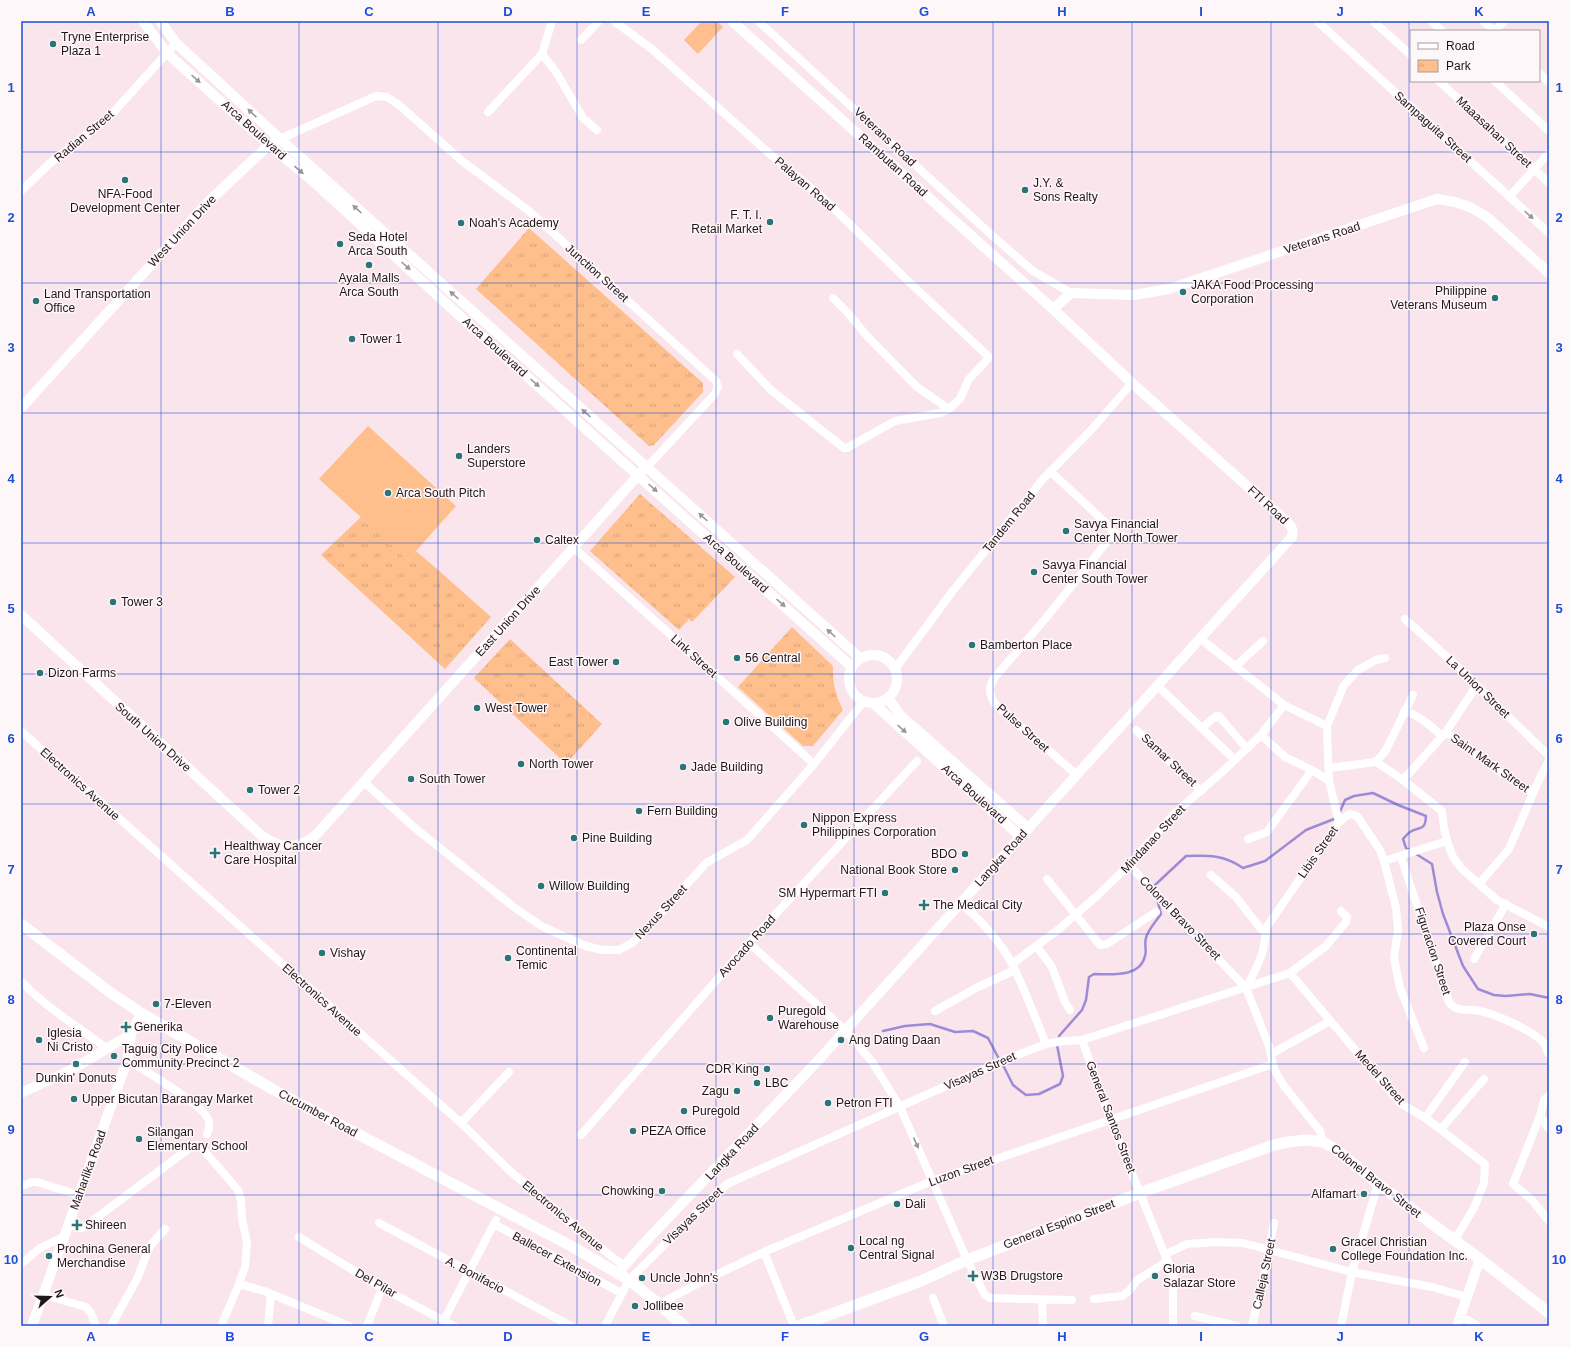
<svg xmlns="http://www.w3.org/2000/svg" width="1570" height="1347" font-family="Helvetica,sans-serif">
<style>
.park{fill:url(#park-tufts)}
.pitch{fill:#febf8c}
.lines{fill:none;stroke-linecap:round;stroke-linejoin:round}
.stream{stroke:#9d8cd5;stroke-width:2.5}
.minor{stroke:#fff;stroke-width:8}
.tertiary{stroke:#fff;stroke-width:10}
.secondary{stroke:#fff;stroke-width:11}
.oneway{fill:#9b9698}
.grid{fill:none;stroke:#1d4ed8;stroke-width:1;stroke-opacity:0.55}
.poi-dot{fill:#2b7579;stroke:#fef7f9;stroke-width:1.5}
.labels{text-anchor:middle;dominant-baseline:central;stroke-width:3;stroke-linejoin:round;paint-order:stroke}
.poi-label{font-size:12px;fill:#211519;stroke:#fef7f9;text-anchor:start}
.street-label{font-size:12px;fill:#211519;stroke:#fef7f9}
.neatline{fill:none;stroke:#1d4ed8;stroke-width:1.5}
.grid-label{font-size:13px;text-anchor:middle;font-weight:bold;fill:#1d4ed8}
</style>
<defs>
<pattern id="park-tufts" width="24" height="20" patternUnits="userSpaceOnUse"><rect width="24" height="20" fill="#febf8c"/><path d="M3 7l-1-3M5 7V3M7 7l1-3M15 17l-1-3M17 17v-4M19 17l1-3" fill="none" stroke="#d9a378"/></pattern>
</defs>
<rect width="100%" height="100%" fill="#fae5ec"/>
<path class="park" d="M529 228 703 383V392L654 445 649 446 476 289Z
M640 494 735 577 692 622 689 619 679 630 590 551Z
M361 517 408 560 416 551 437 569 491 617 445 669 321 555Z
M792 627 833 666C832 682 836 696 843 710L813 746H803L738 687Z
M510 639 602 724 566 764 474 678Z"/>
<path class="pitch" d="M702 21H717L723 27 698 54 684 40Z
M368 426 456 506 408 560 319 479Z"/>
<g class="lines">
<path class="stream" d="M1339 814 1345 800 1354 796 1373 793 1398 805 1426 816C1425 832 1420 826 1410 832 1407 834 1405 837 1403 839L1406 848 1410 850
M1416 854 1432 864 1437 892 1443 914 1463 966 1478 989 1494 995 1506 996 1530 994 1549 998
M1155 889V885L1186 856C1209 855 1224 855 1243 868L1265 861 1306 830 1334 819
M883 1031 905 1026 930 1024 955 1032 973 1031 988 1038 999 1059
M1059 1036 1082 1010 1086 1000 1089 977 1094 974C1111 974 1140 978 1145 956 1147 950 1144 944 1146 938 1147 931 1157 920 1161 914L1157 899
M1003 1065 1013 1085 1026 1095 1039 1094 1060 1084 1063 1076 1057 1045"/>
<path class="minor" d="M614 21 653 50 779 162 821 196 907 280 988 356V359L969 379 960 399 949 409 940 413 895 421 847 448H844L771 390 737 354
M758 21 997 240 1033 271 1071 293
M1317 21 1549 233
M1373 21 1411 55
M1431 21 1442 31
M1483 21 1494 31
M1495 31 1504 21
M581 40 599 21
M542 54 556 72 583 118 597 130
M1539 73 1549 82
M1439 81 1549 183
M1495 81 1549 131
M488 112 542 54 552 21
M280 139 376 96 387 97 398 104 462 161 529 211 716 381 718 387 714 395 647 467
M21 191 49 164 111 115 176 43
M1509 197 1549 153
M833 298 847 312 867 336 917 387 949 409
M1050 471 1108 525 1114 533
M1114 533 1125 537
M574 548 814 764
M1405 619 1457 666 1549 756
M1206 643 1284 705 1327 726
M1235 667 1263 641
M895 669 952 592 1043 479 1092 429 1132 383
M1163 691 1235 760
M1404 711C1419 715 1431 726 1442 736
M1202 728 1216 716H1219L1247 749
M1136 730 1201 791
M21 731 461 1123 510 1171 612 1257 625 1266
M1446 732 1500 772 1533 793
M1261 735 1285 757 1312 770 1329 781
M1376 762 1386 750 1413 695
M1329 768 1376 762 1403 780 1442 811 1444 828 1447 841 1453 857 1462 869 1497 900 1549 927
M1077 775 995 704C989 694 988 687 995 677L1046 618 1114 533
M1403 780 1446 732 1477 685
M364 782 415 828 515 908 543 927 586 946 602 950H619L632 943 644 932 706 863 747 840 814 764 864 701
M1339 822 1329 781 1327 726 1344 685 1358 670 1376 660 1385 658
M1248 839 1267 832 1312 770
M1401 857 1449 1002C1456 1013 1469 1008 1480 1011 1497 1015 1532 1030 1544 1043 1546 1046 1547 1051 1549 1054
M1384 861 1447 841
M1129 865 1246 988 1269 1046 1274 1069 1284 1086 1320 1131 1323 1142
M1211 875 1236 897 1261 929 1266 933
M1047 879 1100 945 1107 944 1156 912
M1479 884 1509 849 1537 784 1549 760
M967 909C981 920 1004 947 1012 964 1025 990 1035 1017 1046 1044
M749 943 845 1030 873 1063 900 1107 967 1260 985 1295 990 1298 1072 1300
M1037 947 1052 967 1065 1002 1070 1010
M1474 959 1506 904
M1012 964 1059 929 1098 895 1129 865 1176 812 1221 773 1261 735 1284 705
M1290 973 1400 1103 1427 1119 1485 1164 1484 1183 1474 1208 1454 1241
M21 981C46 1008 78 1026 107 1049
M1246 988C1258 965 1265 954 1266 928L1339 822 1349 814 1357 816 1380 850 1384 861 1396 908 1398 929 1394 958 1400 988 1424 1048
M935 1011 976 988 1015 970
M1082 1040 1110 1119 1173 1275V1326
M1271 1054 1330 1021
M127 1061C143 1069 202 1104 208 1119 210 1124 209 1130 207 1134
M1549 1095 1544 1100 1540 1116 1513 1184 1532 1200 1549 1221
M1540 1116 1549 1129
M1425 1118 1465 1062
M461 1123 509 1072
M1441 1129 1484 1079
M581 1135 749 943 917 761
M21 1186 32 1182H37L79 1195
M379 1223 571 1326
M494 1224 621 1293
M68 1225 82 1228 87 1225 191 1147 197 1145 201 1147 238 1190 241 1200 242 1219 247 1243 245 1267 239 1284 221 1326
M299 1237 382 1288 454 1326
M764 1252 794 1326
M1166 1254 1187 1244 1217 1242 1243 1243 1352 1272 1432 1287 1467 1297
M21 1264 40 1248 63 1237
M239 1284 264 1291 349 1326
M44 1295 86 1307 91 1313 96 1326
M933 1298 944 1326
M1094 1299 1122 1296 1130 1290 1137 1280 1168 1261
M1042 1300 1043 1326
M659 1304 707 1279 764 1252 932 1181 1273 1064
M1195 1316 1237 1326
M1461 1316 1477 1326
M444 1320 496 1220
M111 1326 137 1279 150 1246 165 1229
M268 1326 271 1294
M367 1326 382 1288
M605 1326 629 1280 695 1214 727 1184 1004 1060 1046 1044 1064 1041 1082 1040 1290 973 1326 946 1346 922 1347 917 1341 911
M1252 1326 1263 1280 1274 1223
M1341 1326 1352 1272 1378 1184"/>
<path class="tertiary" d="M143 21 167 53 269 145 315 183 474 329 852 667
M160 21 176 43 280 139 860 658
M1053 309 1071 293 1134 295 1169 289 1437 199 1455 202 1470 207 1487 217 1549 273
M21 408 208 202 269 145 275 142
M21 615 262 836C283 849 295 851 316 835L642 471
M849 679a24 24 0 1 1 48 0a24 24 0 1 1-48 0Z
M888 698 900 715 1029 829
M873 703 1021 837
M21 1093 71 1070 131 1034
M618 1273 646 1241 814 1065 1292 537C1294 529 1291 525 1285 520L1132 383 1053 309 732 21
M32 1326 101 1134 127 1061 131 1034 141 1013
M1457 1326 1480 1259"/>
<path class="secondary" d="M21 924 111 993 141 1013 274 1090 573 1247 629 1280 659 1304 684 1326
M799 1326 921 1281 967 1260 1140 1193 1274 1145 1288 1142 1306 1140 1323 1142 1334 1148 1378 1184 1480 1259 1549 1313"/>
</g>
<defs><path id="oneway-solid" d="M-6-.8H1V-3.2L6.5 0L1 3.2V.8H-6Z"/></defs>
<g class="oneway">
<use href="#oneway-solid" transform="translate(196 79) rotate(42)"/>
<use href="#oneway-solid" transform="translate(252 113) rotate(-137)"/>
<use href="#oneway-solid" transform="translate(299 170) rotate(40)"/>
<use href="#oneway-solid" transform="translate(357 209) rotate(-138)"/>
<use href="#oneway-solid" transform="translate(1529 215) rotate(42)"/>
<use href="#oneway-solid" transform="translate(406 266) rotate(42)"/>
<use href="#oneway-solid" transform="translate(454 295) rotate(-138)"/>
<use href="#oneway-solid" transform="translate(535 383) rotate(42)"/>
<use href="#oneway-solid" transform="translate(586 413) rotate(-138)"/>
<use href="#oneway-solid" transform="translate(653 488) rotate(42)"/>
<use href="#oneway-solid" transform="translate(703 517) rotate(-138)"/>
<use href="#oneway-solid" transform="translate(781 603) rotate(42)"/>
<use href="#oneway-solid" transform="translate(831 633) rotate(-138)"/>
<use href="#oneway-solid" transform="translate(902 729) rotate(42)"/>
<use href="#oneway-solid" transform="translate(916 1143) rotate(66)"/>
</g>
<path class="grid" d="M161 21V1326M299 21V1326M438 21V1326M577 21V1326M716 21V1326M854 21V1326M993 21V1326M1132 21V1326M1271 21V1326M1409 21V1326M21 152H1549M21 283H1549M21 413H1549M21 543H1549M21 674H1549M21 804H1549M21 934H1549M21 1064H1549M21 1195H1549"/>
<g class="poi-dot">
<circle cx="53" cy="44" r="4"/>
<circle cx="125" cy="180" r="4"/>
<circle cx="1025" cy="190" r="4"/>
<circle cx="770" cy="222" r="4"/>
<circle cx="461" cy="223" r="4"/>
<circle cx="340" cy="244" r="4"/>
<circle cx="369" cy="265" r="4"/>
<circle cx="1183" cy="292" r="4"/>
<circle cx="1495" cy="298" r="4"/>
<circle cx="36" cy="301" r="4"/>
<circle cx="352" cy="339" r="4"/>
<circle cx="459" cy="456" r="4"/>
<circle cx="388" cy="493" r="4"/>
<circle cx="1066" cy="531" r="4"/>
<circle cx="537" cy="540" r="4"/>
<circle cx="1034" cy="572" r="4"/>
<circle cx="113" cy="602" r="4"/>
<circle cx="972" cy="645" r="4"/>
<circle cx="737" cy="658" r="4"/>
<circle cx="616" cy="662" r="4"/>
<circle cx="40" cy="673" r="4"/>
<circle cx="477" cy="708" r="4"/>
<circle cx="726" cy="722" r="4"/>
<circle cx="521" cy="764" r="4"/>
<circle cx="683" cy="767" r="4"/>
<circle cx="411" cy="779" r="4"/>
<circle cx="250" cy="790" r="4"/>
<circle cx="639" cy="811" r="4"/>
<circle cx="804" cy="825" r="4"/>
<circle cx="574" cy="838" r="4"/>
<path d="M213 847h4v4h4v4h-4v4h-4v-4h-4v-4h4z"/>
<circle cx="965" cy="854" r="4"/>
<circle cx="955" cy="870" r="4"/>
<circle cx="541" cy="886" r="4"/>
<circle cx="885" cy="893" r="4"/>
<path d="M922 899h4v4h4v4h-4v4h-4v-4h-4v-4h4z"/>
<circle cx="1534" cy="934" r="4"/>
<circle cx="322" cy="953" r="4"/>
<circle cx="508" cy="958" r="4"/>
<circle cx="156" cy="1004" r="4"/>
<circle cx="770" cy="1018" r="4"/>
<path d="M124 1021h4v4h4v4h-4v4h-4v-4h-4v-4h4z"/>
<circle cx="39" cy="1040" r="4"/>
<circle cx="841" cy="1040" r="4"/>
<circle cx="114" cy="1056" r="4"/>
<circle cx="76" cy="1064" r="4"/>
<circle cx="767" cy="1069" r="4"/>
<circle cx="757" cy="1083" r="4"/>
<circle cx="737" cy="1091" r="4"/>
<circle cx="74" cy="1099" r="4"/>
<circle cx="828" cy="1103" r="4"/>
<circle cx="684" cy="1111" r="4"/>
<circle cx="633" cy="1131" r="4"/>
<circle cx="139" cy="1139" r="4"/>
<circle cx="662" cy="1191" r="4"/>
<circle cx="1364" cy="1194" r="4"/>
<circle cx="897" cy="1204" r="4"/>
<path d="M75 1219h4v4h4v4h-4v4h-4v-4h-4v-4h4z"/>
<circle cx="851" cy="1248" r="4"/>
<circle cx="1333" cy="1249" r="4"/>
<circle cx="49" cy="1256" r="4"/>
<path d="M971 1270h4v4h4v4h-4v4h-4v-4h-4v-4h4z"/>
<circle cx="1155" cy="1276" r="4"/>
<circle cx="642" cy="1278" r="4"/>
<circle cx="635" cy="1306" r="4"/>
</g>
<g class="labels">
<g class="poi-label">
<text x="61" y="37">Tryne Enterprise<tspan x="61" dy="14">Plaza 1</tspan></text>
<text x="1033" y="183">J.Y. &amp;<tspan x="1033" dy="14">Sons Realty</tspan></text>
<text x="125" y="194" text-anchor="middle">NFA-Food<tspan x="125" dy="14">Development Center</tspan></text>
<text x="762" y="215" text-anchor="end">F. T. I.<tspan x="762" dy="14">Retail Market</tspan></text>
<text x="469" y="223">Noah's Academy</text>
<text x="348" y="237">Seda Hotel<tspan x="348" dy="14">Arca South</tspan></text>
<text x="369" y="278" text-anchor="middle">Ayala Malls<tspan x="369" dy="14">Arca South</tspan></text>
<text x="1191" y="285">JAKA Food Processing<tspan x="1191" dy="14">Corporation</tspan></text>
<text x="1487" y="291" text-anchor="end">Philippine<tspan x="1487" dy="14">Veterans Museum</tspan></text>
<text x="44" y="294">Land Transportation<tspan x="44" dy="14">Office</tspan></text>
<text x="360" y="339">Tower 1</text>
<text x="467" y="449">Landers<tspan x="467" dy="14">Superstore</tspan></text>
<text x="396" y="493">Arca South Pitch</text>
<text x="1074" y="524">Savya Financial<tspan x="1074" dy="14">Center North Tower</tspan></text>
<text x="545" y="540">Caltex</text>
<text x="1042" y="565">Savya Financial<tspan x="1042" dy="14">Center South Tower</tspan></text>
<text x="121" y="602">Tower 3</text>
<text x="980" y="645">Bamberton Place</text>
<text x="745" y="658">56 Central</text>
<text x="608" y="662" text-anchor="end">East Tower</text>
<text x="48" y="673">Dizon Farms</text>
<text x="485" y="708">West Tower</text>
<text x="734" y="722">Olive Building</text>
<text x="529" y="764">North Tower</text>
<text x="691" y="767">Jade Building</text>
<text x="419" y="779">South Tower</text>
<text x="258" y="790">Tower 2</text>
<text x="647" y="811">Fern Building</text>
<text x="812" y="818">Nippon Express<tspan x="812" dy="14">Philippines Corporation</tspan></text>
<text x="582" y="838">Pine Building</text>
<text x="224" y="846">Healthway Cancer<tspan x="224" dy="14">Care Hospital</tspan></text>
<text x="957" y="854" text-anchor="end">BDO</text>
<text x="947" y="870" text-anchor="end">National Book Store</text>
<text x="549" y="886">Willow Building</text>
<text x="877" y="893" text-anchor="end">SM Hypermart FTI</text>
<text x="933" y="905">The Medical City</text>
<text x="1526" y="927" text-anchor="end">Plaza Onse<tspan x="1526" dy="14">Covered Court</tspan></text>
<text x="516" y="951">Continental<tspan x="516" dy="14">Temic</tspan></text>
<text x="330" y="953">Vishay</text>
<text x="164" y="1004">7-Eleven</text>
<text x="778" y="1011">Puregold<tspan x="778" dy="14">Warehouse</tspan></text>
<text x="134" y="1027">Generika</text>
<text x="47" y="1033">Iglesia<tspan x="47" dy="14">Ni Cristo</tspan></text>
<text x="849" y="1040">Ang Dating Daan</text>
<text x="122" y="1049">Taguig City Police<tspan x="122" dy="14">Community Precinct 2</tspan></text>
<text x="759" y="1069" text-anchor="end">CDR King</text>
<text x="76" y="1078" text-anchor="middle">Dunkin' Donuts</text>
<text x="765" y="1083">LBC</text>
<text x="729" y="1091" text-anchor="end">Zagu</text>
<text x="82" y="1099">Upper Bicutan Barangay Market</text>
<text x="836" y="1103">Petron FTI</text>
<text x="692" y="1111">Puregold</text>
<text x="641" y="1131">PEZA Office</text>
<text x="147" y="1132">Silangan<tspan x="147" dy="14">Elementary School</tspan></text>
<text x="654" y="1191" text-anchor="end">Chowking</text>
<text x="1356" y="1194" text-anchor="end">Alfamart</text>
<text x="905" y="1204">Dali</text>
<text x="85" y="1225">Shireen</text>
<text x="859" y="1241">Local ng<tspan x="859" dy="14">Central Signal</tspan></text>
<text x="1341" y="1242">Gracel Christian<tspan x="1341" dy="14">College Foundation Inc.</tspan></text>
<text x="57" y="1249">Prochina General<tspan x="57" dy="14">Merchandise</tspan></text>
<text x="1163" y="1269">Gloria<tspan x="1163" dy="14">Salazar Store</tspan></text>
<text x="981" y="1276">W3B Drugstore</text>
<text x="650" y="1278">Uncle John's</text>
<text x="643" y="1306">Jollibee</text>
</g>
<g class="street-label">
<text transform="translate(1433 127) rotate(42)">Sampaguita Street</text>
<text transform="translate(254 130) rotate(42)">Arca Boulevard</text>
<text transform="translate(1494 132) rotate(43)">Maaasahan Street</text>
<text transform="translate(84 136) rotate(-40)">Radian Street</text>
<text transform="translate(885 137) rotate(43)">Veterans Road</text>
<text transform="translate(893 165) rotate(42)">Rambutan Road</text>
<text transform="translate(805 184) rotate(41)">Palayan Road</text>
<text transform="translate(182 231) rotate(-47)">West Union Drive</text>
<text transform="translate(1322 238) rotate(-18)">Veterans Road</text>
<text transform="translate(597 273) rotate(42)">Junction Street</text>
<text transform="translate(495 347) rotate(42)">Arca Boulevard</text>
<text transform="translate(1268 505) rotate(43)">FTI Road</text>
<text transform="translate(1009 522) rotate(-51)">Tandem Road</text>
<text transform="translate(736 563) rotate(42)">Arca Boulevard</text>
<text transform="translate(508 621) rotate(-48)">East Union Drive</text>
<text transform="translate(694 656) rotate(42)">Link Street</text>
<text transform="translate(1478 687) rotate(44)">La Union Street</text>
<text transform="translate(1023 728) rotate(42)">Pulse Street</text>
<text transform="translate(153 737) rotate(42)">South Union Drive</text>
<text transform="translate(1169 760) rotate(43)">Samar Street</text>
<text transform="translate(1490 763) rotate(35)">Saint Mark Street</text>
<text transform="translate(80 784) rotate(42)">Electronics Avenue</text>
<text transform="translate(974 794) rotate(42)">Arca Boulevard</text>
<text transform="translate(1153 839) rotate(-47)">Mindanao Street</text>
<text transform="translate(1318 852) rotate(-55)">Libis Street</text>
<text transform="translate(1001 858) rotate(-48)">Langka Road</text>
<text transform="translate(661 912) rotate(-47)">Nexus Street</text>
<text transform="translate(1180 918) rotate(46)">Colonel Bravo Street</text>
<text transform="translate(747 946) rotate(-48)">Avocado Road</text>
<text transform="translate(1433 951) rotate(72)">Figuracion Street</text>
<text transform="translate(322 1000) rotate(42)">Electronics Avenue</text>
<text transform="translate(980 1071) rotate(-24)">Visayas Street</text>
<text transform="translate(1380 1077) rotate(48)">Medel Street</text>
<text transform="translate(318 1113) rotate(28)">Cucumber Road</text>
<text transform="translate(1111 1117) rotate(69)">General Santos Street</text>
<text transform="translate(732 1152) rotate(-47)">Langka Road</text>
<text transform="translate(88 1170) rotate(-70)">Maharlika Road</text>
<text transform="translate(961 1171) rotate(-20)">Luzon Street</text>
<text transform="translate(1376 1181) rotate(38)">Colonel Bravo Street</text>
<text transform="translate(563 1216) rotate(40)">Electronics Avenue</text>
<text transform="translate(693 1216) rotate(-44)">Visayas Street</text>
<text transform="translate(1059 1224) rotate(-21)">General Espino Street</text>
<text transform="translate(557 1259) rotate(29)">Ballecer Extension</text>
<text transform="translate(1264 1274) rotate(-78)">Calleja Street</text>
<text transform="translate(475 1275) rotate(28)">A. Bonifacio</text>
<text transform="translate(376 1283) rotate(30)">Del Pilar</text>
</g>
</g>
<rect width="1570" height="1347" fill="none" stroke="#fef7f9" stroke-width="44"/>
<rect x="1410" y="30" width="130" height="52" fill="#fef7f9" stroke="#a69d9f"/>
<rect x="1418" y="43" width="20" height="6" fill="#ffffff" stroke="#a69d9f"/>
<text x="1446" y="50" font-size="12" fill="#211519">Road</text>
<rect x="1418" y="60" width="20" height="12" fill="url(#park-tufts)" stroke="#a69d9f"/>
<text x="1446" y="70" font-size="12" fill="#211519">Park</text>
<g transform="translate(50 1297) rotate(70)" stroke="#fef7f9" stroke-width="3" paint-order="stroke">
<path d="M0-3L7 15L0 10L-7 15Z" fill="#211519"/>
<text y="-6" font-size="11" font-weight="bold" text-anchor="middle" fill="#211519">N</text>
</g>
<rect x="22" y="22" width="1526" height="1303" class="neatline"/>
<g class="grid-label">
<text x="91" y="16">A</text>
<text x="230" y="16">B</text>
<text x="369" y="16">C</text>
<text x="508" y="16">D</text>
<text x="646" y="16">E</text>
<text x="785" y="16">F</text>
<text x="924" y="16">G</text>
<text x="1062" y="16">H</text>
<text x="1201" y="16">I</text>
<text x="1340" y="16">J</text>
<text x="1479" y="16">K</text>
<text x="11" y="92">1</text>
<text x="1559" y="92">1</text>
<text x="11" y="222">2</text>
<text x="1559" y="222">2</text>
<text x="11" y="352">3</text>
<text x="1559" y="352">3</text>
<text x="11" y="483">4</text>
<text x="1559" y="483">4</text>
<text x="11" y="613">5</text>
<text x="1559" y="613">5</text>
<text x="11" y="743">6</text>
<text x="1559" y="743">6</text>
<text x="11" y="874">7</text>
<text x="1559" y="874">7</text>
<text x="11" y="1004">8</text>
<text x="1559" y="1004">8</text>
<text x="11" y="1134">9</text>
<text x="1559" y="1134">9</text>
<text x="11" y="1264">10</text>
<text x="1559" y="1264">10</text>
<text x="91" y="1341">A</text>
<text x="230" y="1341">B</text>
<text x="369" y="1341">C</text>
<text x="508" y="1341">D</text>
<text x="646" y="1341">E</text>
<text x="785" y="1341">F</text>
<text x="924" y="1341">G</text>
<text x="1062" y="1341">H</text>
<text x="1201" y="1341">I</text>
<text x="1340" y="1341">J</text>
<text x="1479" y="1341">K</text>
</g>
</svg>
